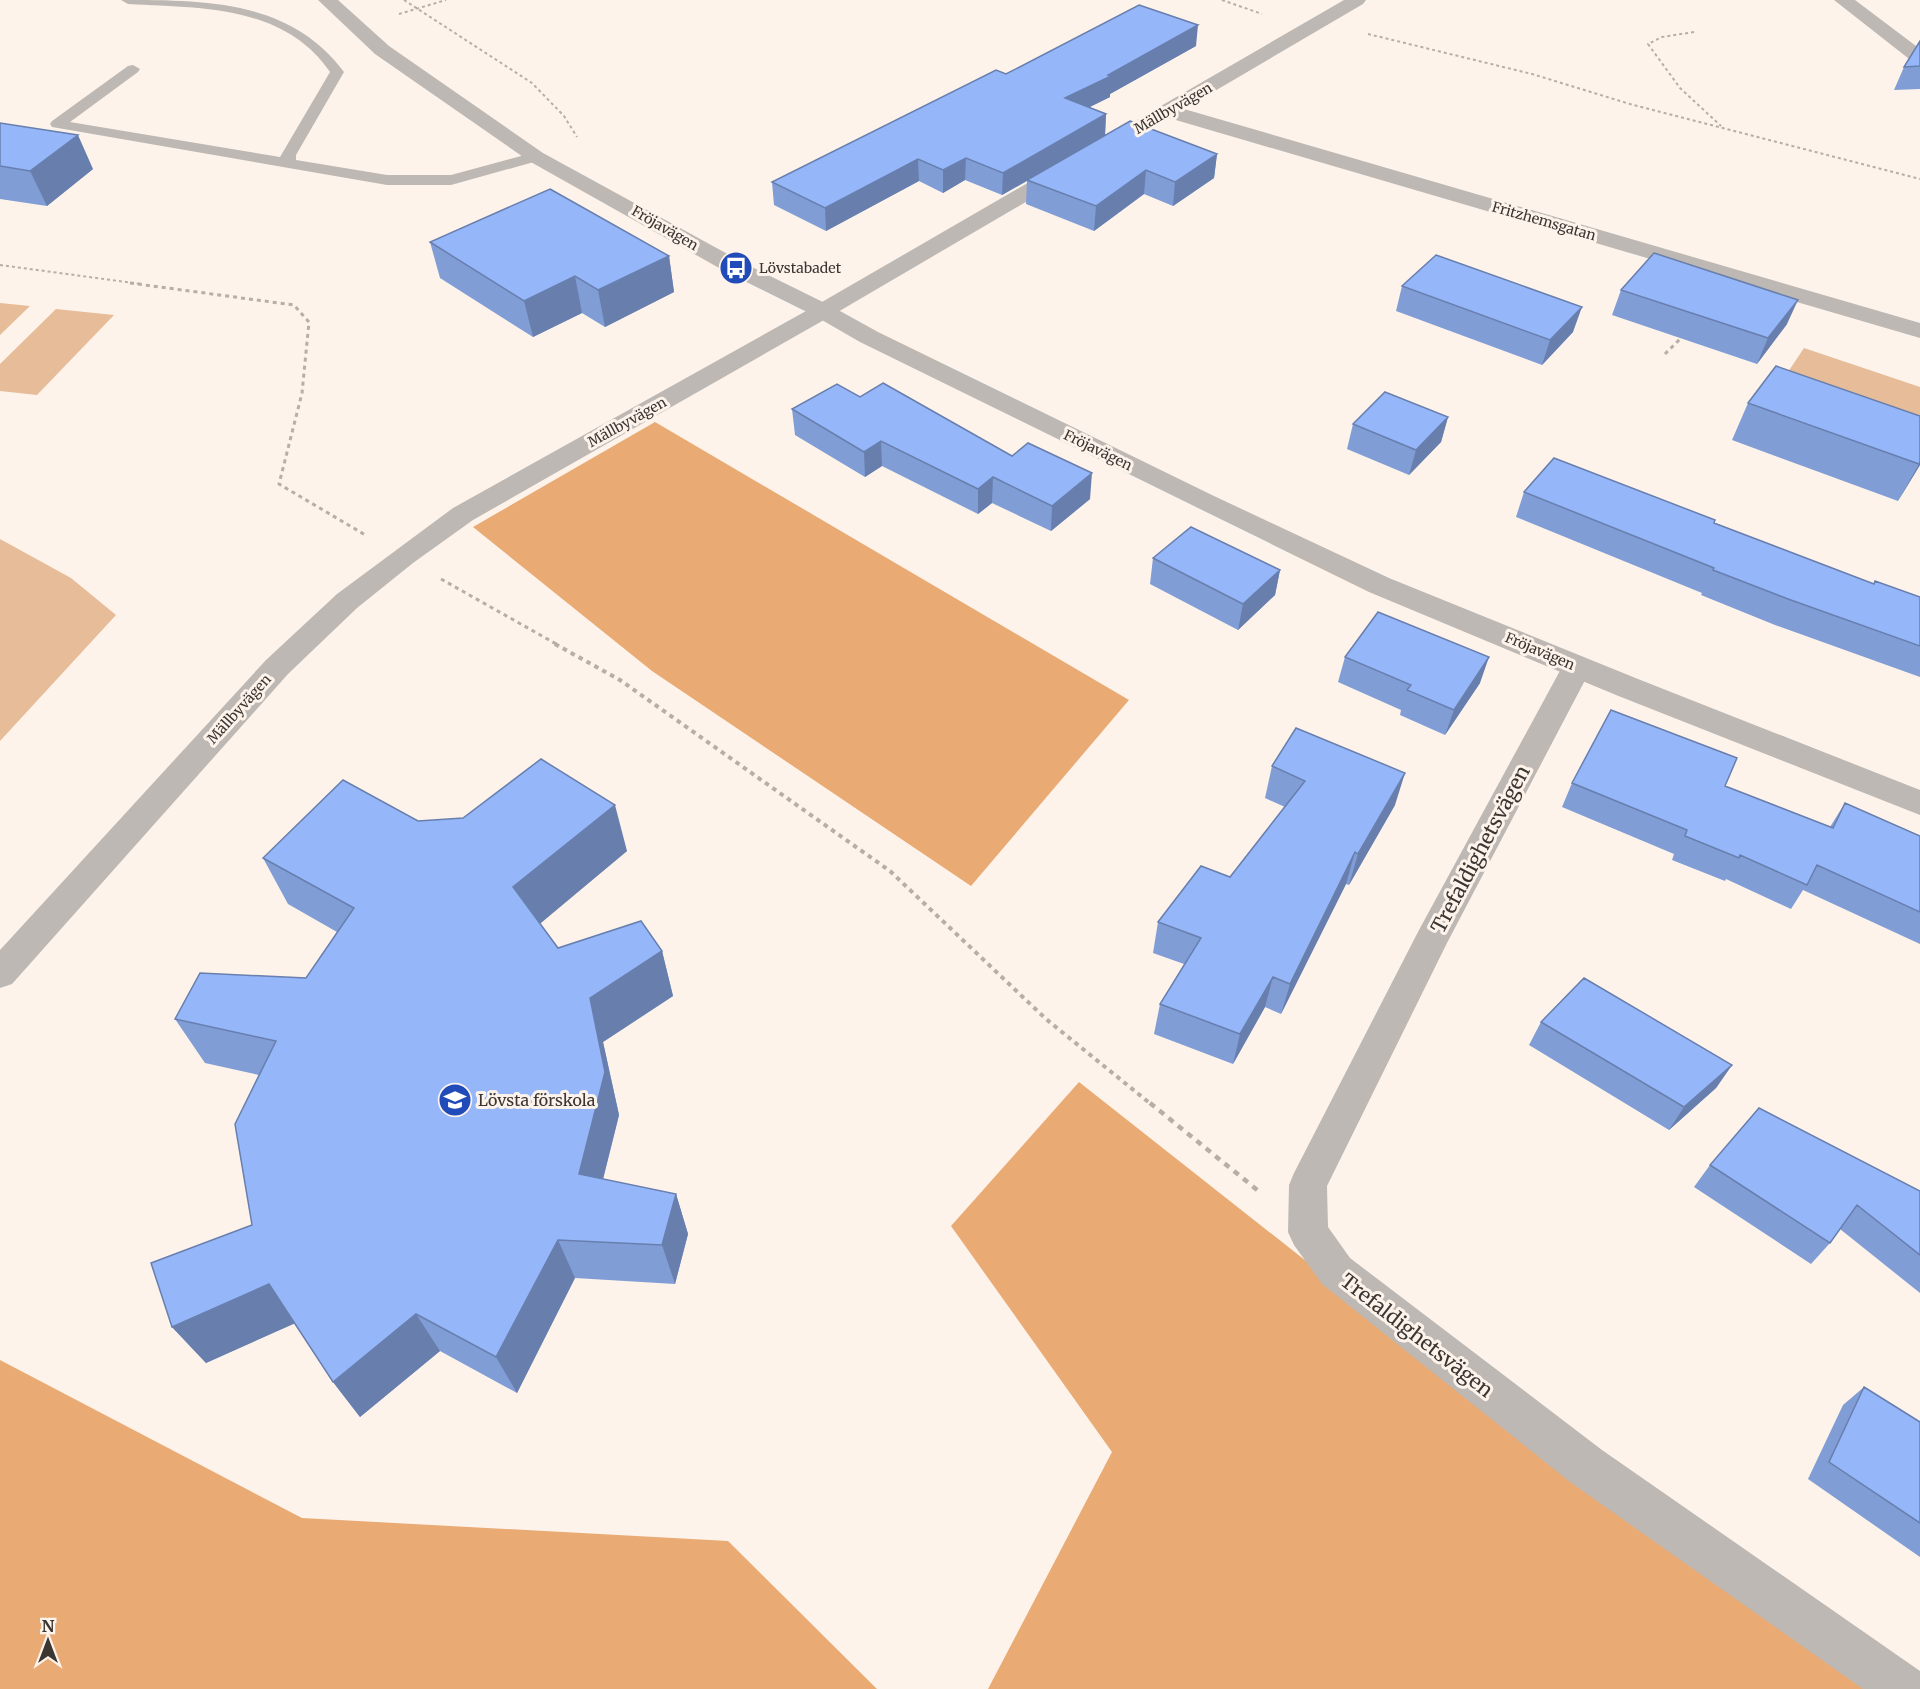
<svg xmlns="http://www.w3.org/2000/svg" width="1920" height="1689" font-family="Merriweather,serif">
<style>
.green{fill:#e6bc99}
.forest{fill:#e9aa73}
.lines{fill:none;stroke-linecap:round;stroke-linejoin:round}
.path-far3{stroke:#b6aea7;stroke-width:2;stroke-dasharray:3 3;stroke-linecap:butt}
.path-far2{stroke:#b6aea7;stroke-width:3;stroke-dasharray:4 4;stroke-linecap:butt}
.path-far1{stroke:#b6aea7;stroke-width:4;stroke-dasharray:4.5 4.5;stroke-linecap:butt}
.path{stroke:#b6aea7;stroke-width:4.5;stroke-dasharray:6 6;stroke-linecap:butt}
.service{fill:#bdb8b3;fill-rule:evenodd}
.minor{fill:#bdb8b3;fill-rule:evenodd}
.tertiary{fill:#bdb8b3;fill-rule:evenodd}
.wall{fill:#809dd6}
.shaded-wall{fill:#687fae}
.building{fill:#95b6f9;stroke:#687fae;stroke-width:1.5}
.labels{text-anchor:middle;dominant-baseline:central;stroke-width:6;stroke-linejoin:round;paint-order:stroke}
.far-street-label{font-size:14px;fill:#3b3632;stroke:#fdf3eb}
.far-poi-label{font-size:14px;fill:#3b3632;stroke:#fdf3eb;text-anchor:start}
.poi-label{font-size:16px;fill:#3b3632;stroke:#fdf3eb;text-anchor:start}
.near-street-label{font-size:20px;fill:#3b3632;stroke:#fdf3eb}
</style>
<rect width="100%" height="100%" fill="#fdf3eb"/>
<path class="green" d="M0 303 30 306 0 335Z
M56 309 114 315 37 395 0 391V364Z
M1804 348 1920 387V417L1788 372Z
M0 539 71 578 116 615 0 741Z"/>
<path class="forest" d="M655 422 1129 700 971 886 652 671 473 527Z
M1079 1082 1561 1462 1874 1689H988L1112 1452 951 1226Z
M0 1360 302 1518 728 1541 877 1689H0Z"/>
<g class="lines">
<path class="path-far3" d="M404 0 532 83 564 116 577 137
M1222 0 1262 14
M399 14 446 0
M1694 32 1662 37 1648 44 1680 88 1721 126
M1368 34 1532 74 1630 104 1920 179
M0 265 141 284"/>
<path class="path-far2" d="M130 283 294 305 309 322 302 393 279 484 367 536
M1665 354 1684 335
M441 579 558 645"/>
<path class="path-far1" d="M555 644 620 680 890 871 1046 1019 1152 1105"/>
<path class="path" d="M1150 1103 1261 1193"/>
<path class="service" d="M121 0C206 0 290 0 344 72L296 155V160L387 175H451L536 152 544 157 541 160 451 185H387L52 127 50 124 52 121 128 66 133 65 140 69 138 72 70 122 280 157 330 72C284 5 201 8 128 4Z"/>
<path class="minor" d="M1344 0H1366L1363 4 1184 109 1920 323V338L1169 118 831 316 473 520 413 563 357 608 288 674 12 984 0 988V950L266 660 337 594 453 508 815 306Z
M1834 0H1855L1920 49V64L1913 62Z
M1577 657 1588 660 1592 667 1447 943 1327 1186 1328 1227 1350 1258 1602 1450 1920 1671V1689H1863L1570 1482 1322 1284 1294 1245 1288 1232 1289 1185 1294 1173 1419 930 1562 667 1566 660Z"/>
<path class="tertiary" d="M318 0H338L389 46 543 153 744 263 831 306 878 332 1214 496 1389 578 1638 679 1920 790V815L1616 695 1369 592 860 342 815 316 728 273 529 161 375 54Z"/>
</g>
<path class="wall" d="M1920 41V89L1894 90 1904 67Z
M1196 46 1110 94V97L1089 107 1106 114 1105 135 1217 154 1214 178 1173 206 1144 194 1094 231 1026 204 1027 181 1002 195 965 180 943 193 919 181 826 231 774 205 772 182 1006 74Z
M0 123 93 169 47 206 0 199Z
M430 242 669 256 674 292 605 327 582 313 533 337 440 278Z
M1402 286 1573 332 1542 365 1396 311Z
M1621 290 1787 324 1757 364 1612 315Z
M1776 366 1920 465 1898 501 1732 440 1748 403Z
M860 397 1090 499 1051 531 992 503 978 514 882 466 865 477 795 435 792 409Z
M1448 417 1441 442 1409 475 1347 449 1353 424Z
M1524 492 1714 523 1874 584 1920 597V677L1775 625 1701 595 1702 593 1516 517Z
M1153 558 1280 570 1275 595 1238 630 1150 584Z
M1345 657 1480 683 1445 735 1400 715 1401 710 1338 682Z
M1272 766 1395 805 1349 885 1346 884 1281 1014 1265 1007 1233 1064 1154 1034 1160 1004 1184 964 1153 953 1158 922 1230 877 1285 807 1265 798Z
M1572 783 1725 786 1830 827 1845 803 1920 836V944L1803 890 1791 909 1726 879 1725 881 1672 860 1674 854 1562 807Z
M418 821 627 851 540 923 558 948 662 951 673 996 603 1042 619 1115 603 1179 676 1194 688 1234 675 1284 575 1278 517 1393 440 1351 360 1417 333 1382 294 1323 206 1363 172 1327 252 1225 259 1075 205 1063 175 1019 306 978 337 932 288 904 263 858Z
M1541 1022 1732 1065 1716 1088 1669 1130 1529 1045Z
M1710 1165 1920 1191V1293L1840 1229 1830 1243 1811 1264 1694 1187Z
M1864 1387 1920 1422V1557L1808 1479 1843 1405Z"/>
<path class="shaded-wall" d="M1198 25 1196 46 1110 94V97L1064 120 1065 98Z
M1106 114 1105 136 1002 195 1003 173Z
M78 135 93 169 47 206 30 171Z
M1217 154 1214 178 1173 206 1175 182Z
M966 158 965 180 943 193V170Z
M918 159 919 181 826 231 825 208Z
M1146 170 1144 194 1094 231 1096 206Z
M669 256 674 292 605 327 598 290Z
M575 276 582 313 533 337 524 301Z
M1798 300 1787 324 1757 364 1768 338Z
M1582 307 1573 332 1542 365 1550 340Z
M1448 417 1441 442 1409 475 1416 450Z
M881 441 882 466 865 477 864 452Z
M1920 462V465L1898 501 1919 464Z
M1092 473 1090 499 1051 531 1052 506Z
M993 477 992 503 978 514V489Z
M1280 570 1275 595 1238 630 1243 604Z
M1489 657 1480 683 1445 735 1454 710Z
M1405 773 1395 805 1349 885 1358 854Z
M615 805 627 851 529 933 513 887Z
M1355 852 1346 884 1281 1014 1290 984Z
M662 951 673 996 603 1042 619 1115 594 1215 579 1174 590 998Z
M1273 977 1265 1007 1233 1064 1240 1034Z
M1732 1065 1716 1088 1669 1130 1684 1107Z
M676 1194 688 1234 675 1284 662 1245Z
M558 1240 575 1278 517 1393 496 1357Z
M269 1284 298 1322 206 1363 172 1327Z
M416 1314 440 1351 360 1417 333 1382Z"/>
<path class="building" d="M1139 5 1198 25 1108 75 1111 76 1065 98 1106 114 1003 173 966 158 943 170 918 159 825 208 772 182 996 70 1006 74Z
M1920 41V66L1904 67Z
M1130 121 1217 154 1175 182 1146 170 1096 206 1027 180Z
M0 123 78 135 30 171 0 166Z
M550 189 669 256 598 290 575 276 524 301 430 242Z
M1654 253 1798 300 1768 338 1621 290Z
M1436 255 1582 307 1550 340 1402 286Z
M1776 366 1920 416V462L1919 464 1748 403Z
M883 383 1012 456 1028 443 1092 473 1052 506 993 477 978 489 881 441 864 452 792 409 837 384 860 397Z
M1385 392 1448 417 1416 450 1353 424Z
M1554 458 1715 520 1714 523 1874 584 1875 581 1920 597V646L1788 599 1713 570 1714 568 1524 492Z
M1191 527 1280 570 1243 604 1153 558Z
M1378 612 1489 657 1454 710 1407 690 1411 685 1345 657Z
M1611 710 1737 758 1725 786 1833 828 1845 803 1920 836V912L1817 865 1807 885 1740 855 1739 858 1685 836 1687 830 1572 783Z
M1296 728 1405 773 1358 854 1355 852 1290 984 1273 977 1240 1034 1160 1004 1201 938 1158 922 1201 866 1230 877 1305 781 1272 766Z
M541 759 615 805 513 887 558 948 641 921 662 951 590 998 605 1072 579 1174 676 1194 662 1245 558 1240 496 1357 416 1314 333 1382 269 1284 172 1327 151 1263 252 1225 235 1124 276 1041 175 1019 200 973 306 978 354 908 263 858 343 780 418 821 463 818Z
M1584 978 1732 1065 1684 1107 1541 1022Z
M1759 1108 1920 1191V1255L1857 1205 1830 1243 1710 1165Z
M1864 1387 1920 1422V1523L1829 1462Z"/>
<defs>
<symbol id="bus-disc" viewBox="-11 -11 22 22"><circle r="9.5" fill="#214bb9" stroke="#fdf3eb"/><path d="M-5-6H5V4H4V6H2V4H-2V6H-4V4H-5ZM-3.5-4V0h7V-4ZM-3.5 1.2v1.5H-2V1.2ZM2 1.2v1.5H3.5V1.2Z" fill="#fff"/></symbol>
<symbol id="school-disc" viewBox="-11 -11 22 22"><circle r="9.5" fill="#214bb9" stroke="#fdf3eb"/><path d="M0-5L7-2L0 1L-7-2ZM-4 1L0 2.5L4 1V4Q0 6-4 4Z" fill="#fff"/></symbol>
</defs>
<g fill-rule="evenodd">
<use href="#bus-disc" x="717" y="249" width="38" height="38"/>
<use href="#school-disc" x="436" y="1081" width="38" height="38"/>
</g>
<g class="labels">
<g class="far-street-label">
<text transform="translate(1173 108) rotate(-30)">Mällbyvägen</text>
<text transform="translate(1544 221) rotate(16)">Fritzhemsgatan</text>
<text transform="translate(665 228) rotate(30)">Fröjavägen</text>
<text transform="translate(627 422) rotate(-29)">Mällbyvägen</text>
<text transform="translate(1098 450) rotate(26)">Fröjavägen</text>
<text transform="translate(1540 651) rotate(23)">Fröjavägen</text>
<text transform="translate(239 709) rotate(-48)">Mällbyvägen</text>
</g>
<g class="far-poi-label">
<text x="759" y="268">Lövstabadet</text>
</g>
<g class="poi-label">
<text x="478" y="1100">Lövsta förskola</text>
</g>
<g class="near-street-label">
<text transform="translate(1480 849) rotate(-62)">Trefaldighetsvägen</text>
<text transform="translate(1417 1335) rotate(38)">Trefaldighetsvägen</text>
</g>
</g>
<g transform="translate(48 1641)" stroke="#fdf3eb" stroke-width="4.5" paint-order="stroke">
<path d="M0-4.5L10 22L0 15L-10 22Z" fill="#3b3632"/>
<text y="-9" font-size="16" font-weight="bold" text-anchor="middle" fill="#3b3632">N</text>
</g>
</svg>
